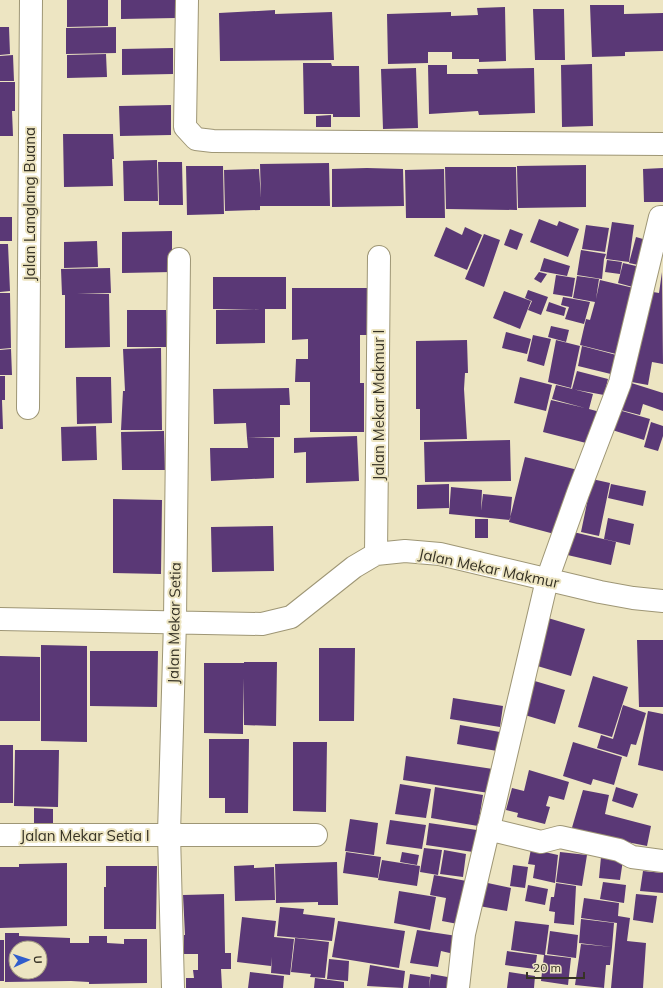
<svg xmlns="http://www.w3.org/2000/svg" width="663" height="988" font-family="Mulish,sans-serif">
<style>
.building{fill:#5a3876;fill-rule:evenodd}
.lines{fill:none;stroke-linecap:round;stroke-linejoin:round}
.minor-casing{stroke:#9e9675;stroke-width:24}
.minor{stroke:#fff;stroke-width:22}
.labels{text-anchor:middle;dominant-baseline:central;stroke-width:4;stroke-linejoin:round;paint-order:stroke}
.street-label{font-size:15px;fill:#363225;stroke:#ede5c2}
</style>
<rect width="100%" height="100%" fill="#ede5c2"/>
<path class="building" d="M67 0H108V26L67 27Z
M121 0H175L176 18 121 19Z
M590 5H624V14L663 13V51L625 52V56L592 57Z
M505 7 506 61 479 62V59H452V52H428V63L388 64 387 14 451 12V16L478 15 477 8Z
M533 9H564L565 60H535Z
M275 10V14L332 12 334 60 220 61 219 13Z
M0 27H9L10 54 0 55Z
M116 27V53L66 54V28Z
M173 48V74L122 75V49Z
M106 54 107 77 67 78V55Z
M13 55 14 81H0V56Z
M303 63H331L332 66H359L360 117H333V114H304Z
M592 64 593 126 562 127 561 65Z
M428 65H447V74H478L477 69 534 68 535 113 479 115 478 111 429 114Z
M416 68 418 128 383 129 381 69Z
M0 82H15V111H12L13 136H0Z
M171 105V135L120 136 119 106Z
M331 115V127H316V116Z
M63 134H113L114 159H98H112L113 186 64 187Z
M157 160 158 201H124L123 161Z
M158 162H182L183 205H159Z
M329 163 330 206H260V210L225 211 224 170 259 169 261 198 260 164Z
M586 165V207L518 208 517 166Z
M186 166H223L224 214 187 215Z
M445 167H516L517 210 446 209Z
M367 168 403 169 404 206 332 207V169Z
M663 168V202H644L643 169Z
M444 169 445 218H406L405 170Z
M0 217H12V241H0Z
M539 219 557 226 559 221 579 229 568 257 530 242Z
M612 222 634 225 629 262 606 259Z
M586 225 609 228 605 252 582 249Z
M446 227 462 235 465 227 482 235 467 270 434 256Z
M510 229 523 234 517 250 504 245Z
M172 231V272L122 273V232Z
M484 234 500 240 484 287 465 279Z
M636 237 650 241 643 266 629 263Z
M97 241 98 267 64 268V242Z
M0 244H8L10 291 0 292Z
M581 250 606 254 604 259 602 279 577 275Z
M544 258 570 266 567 276 540 271Z
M607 260 622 262 620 274 605 272Z
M623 263 645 268 640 289 618 283Z
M110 268 111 293 77 294H109L110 347 65 348V295H62L61 269Z
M539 272 547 274 541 283 534 279Z
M662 272 663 364 652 362 648 385 626 381 641 314 649 315 641 313 647 291 659 293Z
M556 275 575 278 572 297 553 294Z
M577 276 599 279 596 299 600 280 642 290 624 356 580 345 586 319 590 320 595 302 573 298Z
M213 277H286V309H265V343L216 344V310L260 309H213Z
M292 288H370V335H360V383H364V432H310V382H295L296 359H308V339L292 340Z
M528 290 548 297 541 315 528 310 532 301 525 298Z
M504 291 531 301 520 329 493 318Z
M0 293H10L11 348 0 349Z
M563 297 590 302 584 324 565 319 569 307 561 305Z
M549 302 566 308 564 316 546 311Z
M127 310H166L167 347H127Z
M551 326 569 330 566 342 548 337Z
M506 332 531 339 527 354 502 348Z
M533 335 551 339 544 366 527 361Z
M467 340 468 373H465L464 389 467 439 420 440V409H416V374L428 373 416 374V341Z
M556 340 580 346 571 388 548 382Z
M582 346 624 357 619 376 578 366Z
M161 348 162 430H121L123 391H125L123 349Z
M11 349 12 375H0V350Z
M577 371 608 379 604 395 572 389Z
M0 376H5V400H2L3 429H0Z
M76 377H111L112 423 77 424Z
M520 377 552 385 546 411 514 403Z
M625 381 663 393V411L643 404 640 415 617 409Z
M556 385 593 394 589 409 600 412 590 444 543 432 551 400 585 408 552 399Z
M289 388 290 405H280V437L247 438 246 423 214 424 213 389Z
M615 409 650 419 644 440 609 429Z
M651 422 663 426V436L658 451 644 447Z
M96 426 97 460 62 461 61 427Z
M164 431 165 470H122L121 432Z
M357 436 359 481 306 483V452L294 453V438Z
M247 438H274V478L211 481 210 448H248Z
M510 440 511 481 425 482 424 442Z
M525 457 578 470 562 536 509 522Z
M592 479 610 483 599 536 581 532Z
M449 484V508L417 509V485Z
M611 484 646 491 643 506 608 498Z
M451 487 482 490 481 511 483 494 512 497 510 520 449 514Z
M113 499 162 500 161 574 113 573Z
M608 518 634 524 630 545 604 539Z
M475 519H488V538H475Z
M273 526 274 571 212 572 211 527Z
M569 531 616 542 611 565 563 554Z
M548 618 585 629 571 676 534 665Z
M637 640H663V707H639Z
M41 645 87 646V742L41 741Z
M319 648H355L354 721H319Z
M90 651H158L157 707 90 706Z
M0 656 40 657V721H0Z
M244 662H277L276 726 244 725 243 678V734L204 733V663H244Z
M593 676 628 687 612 737 578 727Z
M528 679 565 690 555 724 518 713Z
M453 698 503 706 500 727 450 719Z
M623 705 646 713 636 745 631 744 627 757 597 748 601 735 613 739Z
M648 711 663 714V771L638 765Z
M460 725 500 732 497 751 457 744Z
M209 739H249L248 813H225V798H209Z
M293 742H327L326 812 293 811Z
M573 742 622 757 614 785 593 779 591 785 563 776Z
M0 745H13V803H0Z
M15 750H59L58 807 14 806Z
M406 756 493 769 489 793 403 780Z
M529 770 569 782 564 800 549 796 546 806 550 807 545 824 517 817 518 813 506 810 512 788 524 791Z
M400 784 431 789 426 818 395 814Z
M435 787 483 795 478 826 431 818Z
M616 787 638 794 633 808 612 801Z
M583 790 609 795 605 814 651 826 647 846 571 831Z
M34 808 53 809V827H34Z
M350 819 378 823 374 855 345 851Z
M390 820 426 825 422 849 386 844Z
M429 823 477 830 473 852 426 845Z
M424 848 442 850 438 875 420 872Z
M531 849 558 855 555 883 533 878 535 865 528 864Z
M444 850 466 854 463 877 440 874Z
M346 852 381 857 378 878 343 873Z
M402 852 419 855 417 865 400 862Z
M560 852 587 855 582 886 556 882Z
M601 857 623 860 620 880 599 878Z
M382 860 420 866 417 886 378 880Z
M337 862 338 905H318V902L276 903 275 864Z
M67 863V926L0 928V867H19V864Z
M254 865V868L274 867 275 900 235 901 234 866Z
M513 865 528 867 525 888 510 886Z
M106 866H157L156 929H104V887H106Z
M643 871 663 873V893L640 891Z
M434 875 472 882 463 925 442 921 446 898 430 895Z
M483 882 511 888 507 911 479 906Z
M603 882 626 885 624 903 600 899Z
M556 883 576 886 574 925 554 923 555 912 549 911 551 897H554Z
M528 885 548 889 545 905 525 901Z
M399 891 436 897 430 930 394 923Z
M224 894 225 953H231V969H221L222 988H186V978H194L193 970H198V954H184V935H195H185L183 895Z
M636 894 657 896 653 923 633 920Z
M584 898 619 903 618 916 630 918 627 941 646 943 643 988H611L617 923 581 918Z
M280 907 304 909 303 914 335 918 332 941 277 936Z
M242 917 276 921 274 937 294 939 290 975 271 973 272 957 271 966 237 962Z
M581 919 614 923 612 947 579 943Z
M338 921 405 931 399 968 332 957Z
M515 921 549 925 545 955 571 958 568 985 541 981 544 955 511 950Z
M417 930 457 936 454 954 441 951 438 967 410 963Z
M550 931 578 935 576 958 547 954Z
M5 933H19V936L70 938V943H89V936H107V943L124 944V939H147V983L89 984V982L71 981 5 982ZM16 948H40V972H16Z
M295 938 329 942 325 978 310 977 311 974 291 972Z
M0 940H4V981H0Z
M581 944 612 947 610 965H606L604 988 575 985Z
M507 951 537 955 535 969 505 965Z
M329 959 349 961 348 981 327 979Z
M370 965 405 971 403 988 367 986Z
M250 972 284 976 283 988H248Z
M509 972 535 976 534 988H507Z
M410 974 430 977 429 988H408Z
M431 974 453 978 451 988H429Z
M315 978 344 982V988H314Z"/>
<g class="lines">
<defs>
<path id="minor" d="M187 0 185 127 196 139 213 141 663 144
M28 408 31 0
M376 554 379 257
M0 619 262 624 291 617 354 567 376 554 405 551 440 554 600 592 633 598 663 601
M488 829 541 842 560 837 619 850 632 857 663 861
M0 835H316
M173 988 169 834 175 621 179 259
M458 988 464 934 547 580 578 493 620 383 660 217H663"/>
</defs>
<use href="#minor" class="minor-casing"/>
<use href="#minor" class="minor"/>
</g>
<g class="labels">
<g class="street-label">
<text transform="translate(29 204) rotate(-90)">Jalan Langlang Buana</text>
<text transform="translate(378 405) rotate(-90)">Jalan Mekar Makmur I</text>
<text transform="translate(489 568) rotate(12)">Jalan Mekar Makmur</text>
<text transform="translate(174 623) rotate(-89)">Jalan Mekar Setia</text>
<text x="85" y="835">Jalan Mekar Setia I</text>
</g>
</g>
<g transform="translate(28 960) rotate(87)"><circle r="19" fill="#ede5c2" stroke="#a49d83"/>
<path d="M0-3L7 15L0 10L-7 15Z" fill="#305dcc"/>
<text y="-6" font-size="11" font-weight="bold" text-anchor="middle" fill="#363225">U</text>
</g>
<path d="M527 972v6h57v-6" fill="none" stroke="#363225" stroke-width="2"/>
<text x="533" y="972" font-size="12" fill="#363225" stroke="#ede5c2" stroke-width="3" paint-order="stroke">20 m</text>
</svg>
